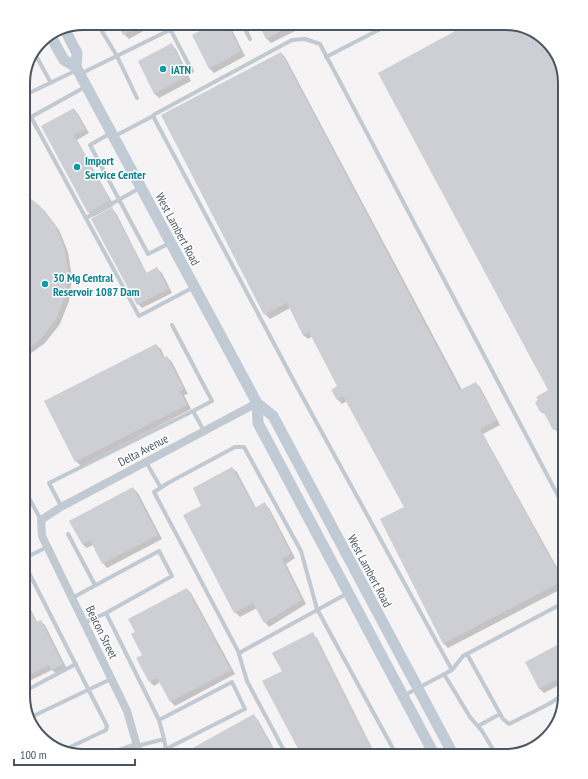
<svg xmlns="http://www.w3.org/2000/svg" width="588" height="779" font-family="'PT Sans Narrow',sans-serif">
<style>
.shadow{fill:#0003}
.building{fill:#cdcfd5}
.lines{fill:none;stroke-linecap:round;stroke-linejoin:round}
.lane{stroke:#c1cad2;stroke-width:4}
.street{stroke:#c1cad2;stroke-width:8}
.secondary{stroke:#c1cbd6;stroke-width:11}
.culture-dot{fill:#0f9aa8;stroke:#fff;stroke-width:1.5}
.labels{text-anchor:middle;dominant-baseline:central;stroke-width:3;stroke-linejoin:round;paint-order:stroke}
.culture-label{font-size:12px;font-weight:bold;fill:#0d838f;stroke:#fff;text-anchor:start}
.street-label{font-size:12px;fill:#4a5661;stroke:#fff}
.rim{fill:none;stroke:#4a5661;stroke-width:2}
</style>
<rect width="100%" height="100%" fill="#f5f3f3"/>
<path class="shadow" d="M118 23H158L129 39 124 34Z
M217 23 229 24 245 56 214 73 209 68Z
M259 23H301L303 27 271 43 266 38Z
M509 23 535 31 555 50 565 83V430L559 433 554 429 546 415 541 412 549 390Z
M171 45 176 49 191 81 159 98 154 93Z
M281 53 285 57 462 390 476 383 480 387 500 425 483 434 565 582V587L448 648 444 644 405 508 347 401 342 404 337 399 338 387 313 336 308 339 303 335 290 308 270 319 265 314Z
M74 109 78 114 89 133 77 140 113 204V206L93 217 87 210 42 126Z
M23 194 44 210 59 230 68 252 72 277 69 301 60 324 45 343 23 359Z
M112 209 116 213 147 274 157 269 162 273 172 293 142 308 138 304Z
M156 345 161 349 165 358 167 357 172 362 188 394 184 395 191 409 81 466 76 461Z
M232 468 237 472 256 508 265 504 269 508 295 558 286 564 306 604 269 627 265 622 257 608 240 617 235 612 184 516 202 507Z
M133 488 138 493 162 539 107 568 103 563 93 545 87 548 82 544Z
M187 589 191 593 235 674 175 706 171 702 160 682 154 686 150 682 144 655 136 632Z
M23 594 37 622 40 621 45 625 67 669 57 674 52 670 23 684Z
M312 634 317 638 376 756H303Z
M565 642V682L544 693 539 688Z
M254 716 258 720 278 756H193Z"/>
<path class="building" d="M117 23H146L123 35Z
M215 23H227L241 51 209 69 192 35Z
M258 23H297L266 39Z
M470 23H509L535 31 555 50 565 83V424L553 430 543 411 540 412 535 402 538 400 536 397 548 390 378 73Z
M172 43 187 76 154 94 138 61Z
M281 52 460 390 476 382 497 420 480 429 563 581 443 644 380 519 404 507 343 396 337 400 331 390 337 386 309 332 303 335 287 303 264 315 161 115Z
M74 108 85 129 74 135 109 198V201L88 213 41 126Z
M23 193 39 205 55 224 64 247 68 272 65 296 56 319 41 339 23 353Z
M112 207 146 273 157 267 168 289 137 305 91 219Z
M156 344 164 358 167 356 184 389 180 391 187 405 75 462 44 401Z
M232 467 255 508 265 502 291 554 282 559 302 600 264 623 253 603 234 613 183 515 201 506 193 488Z
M133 487 158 535 102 564 90 540 82 544 69 521Z
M187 588 231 670 170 702 157 678 149 682 136 658 142 655 131 634 135 632 128 619Z
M23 597 36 622 41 620 63 664 52 670 49 665 23 678Z
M313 632 375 756H302L262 681 282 671 272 653Z
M565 641V675L539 689 525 662Z
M254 714 274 751 265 756H192L189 750Z"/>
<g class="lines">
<path class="lane" d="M97 23 117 56 137 98
M167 23 192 71
M242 23 250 39
M35 54 51 83
M326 57 392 23
M80 74 184 23
M85 87 31 117 139 316 194 287
M23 96 77 70
M153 116 296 385 452 670 463 656 565 602
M111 133 90 145 148 254 170 243
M115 136 153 116 155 114 292 40 305 39 320 44 565 509
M86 218 140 188
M172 325 212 401 193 411 204 431
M146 462 161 488
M23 487 41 520
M61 506 49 483 193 411
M68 534 95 585
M23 559 47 547
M23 561 107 726 106 730 62 751
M72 598 159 551 172 576 106 613
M84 623 106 613 159 720 164 739 137 746
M239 653 348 593
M467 654 503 719 509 724 547 705 565 694
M444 674 470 717 482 731 497 756
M23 692 76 664
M403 696 452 670
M29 718 111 679
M159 720 232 682 245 709 166 749 164 739
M478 726 500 714
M166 749 168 756
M287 756 247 681 238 651 154 492 168 483 235 447H244L301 551 317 609 397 756"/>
<path class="street" d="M107 756 136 746
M140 756 127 711 42 536 41 520 61 507 257 403"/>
<path class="secondary" d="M65 30 77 53 76 67
M50 35 64 60 76 67 257 403 273 416 454 756
M257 403 258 423 435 756"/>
</g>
<g class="culture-dot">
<circle cx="163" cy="69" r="4"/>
<circle cx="77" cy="167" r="4"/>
<circle cx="45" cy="284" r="4"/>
</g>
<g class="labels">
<g class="culture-label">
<text x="171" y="69">iATN</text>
<text x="85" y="160">Import<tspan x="85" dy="14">Service Center</tspan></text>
<text x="53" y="277">30 Mg Central<tspan x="53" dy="14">Reservoir 1087 Dam</tspan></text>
</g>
<g class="street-label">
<text transform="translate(178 229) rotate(62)">West Lambert Road</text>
<text transform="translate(143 450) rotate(-28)">Delta Avenue</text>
<text transform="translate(370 571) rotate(62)">West Lambert Road</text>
<text transform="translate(102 632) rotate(64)">Beacon Street</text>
</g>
</g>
<path d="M0 0H588V779H0ZM83 30H505A53 53 0 0 1 558 83V696A53 53 0 0 1 505 749H83A53 53 0 0 1 30 696V83A53 53 0 0 1 83 30Z" fill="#fff" fill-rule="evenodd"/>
<path class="rim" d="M83 30H505A53 53 0 0 1 558 83V696A53 53 0 0 1 505 749H83A53 53 0 0 1 30 696V83A53 53 0 0 1 83 30Z"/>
<path d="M14 759v6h121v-6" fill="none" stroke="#4a5661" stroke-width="2"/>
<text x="20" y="759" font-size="12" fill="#4a5661" stroke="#ffffff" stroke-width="3" paint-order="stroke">100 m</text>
</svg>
